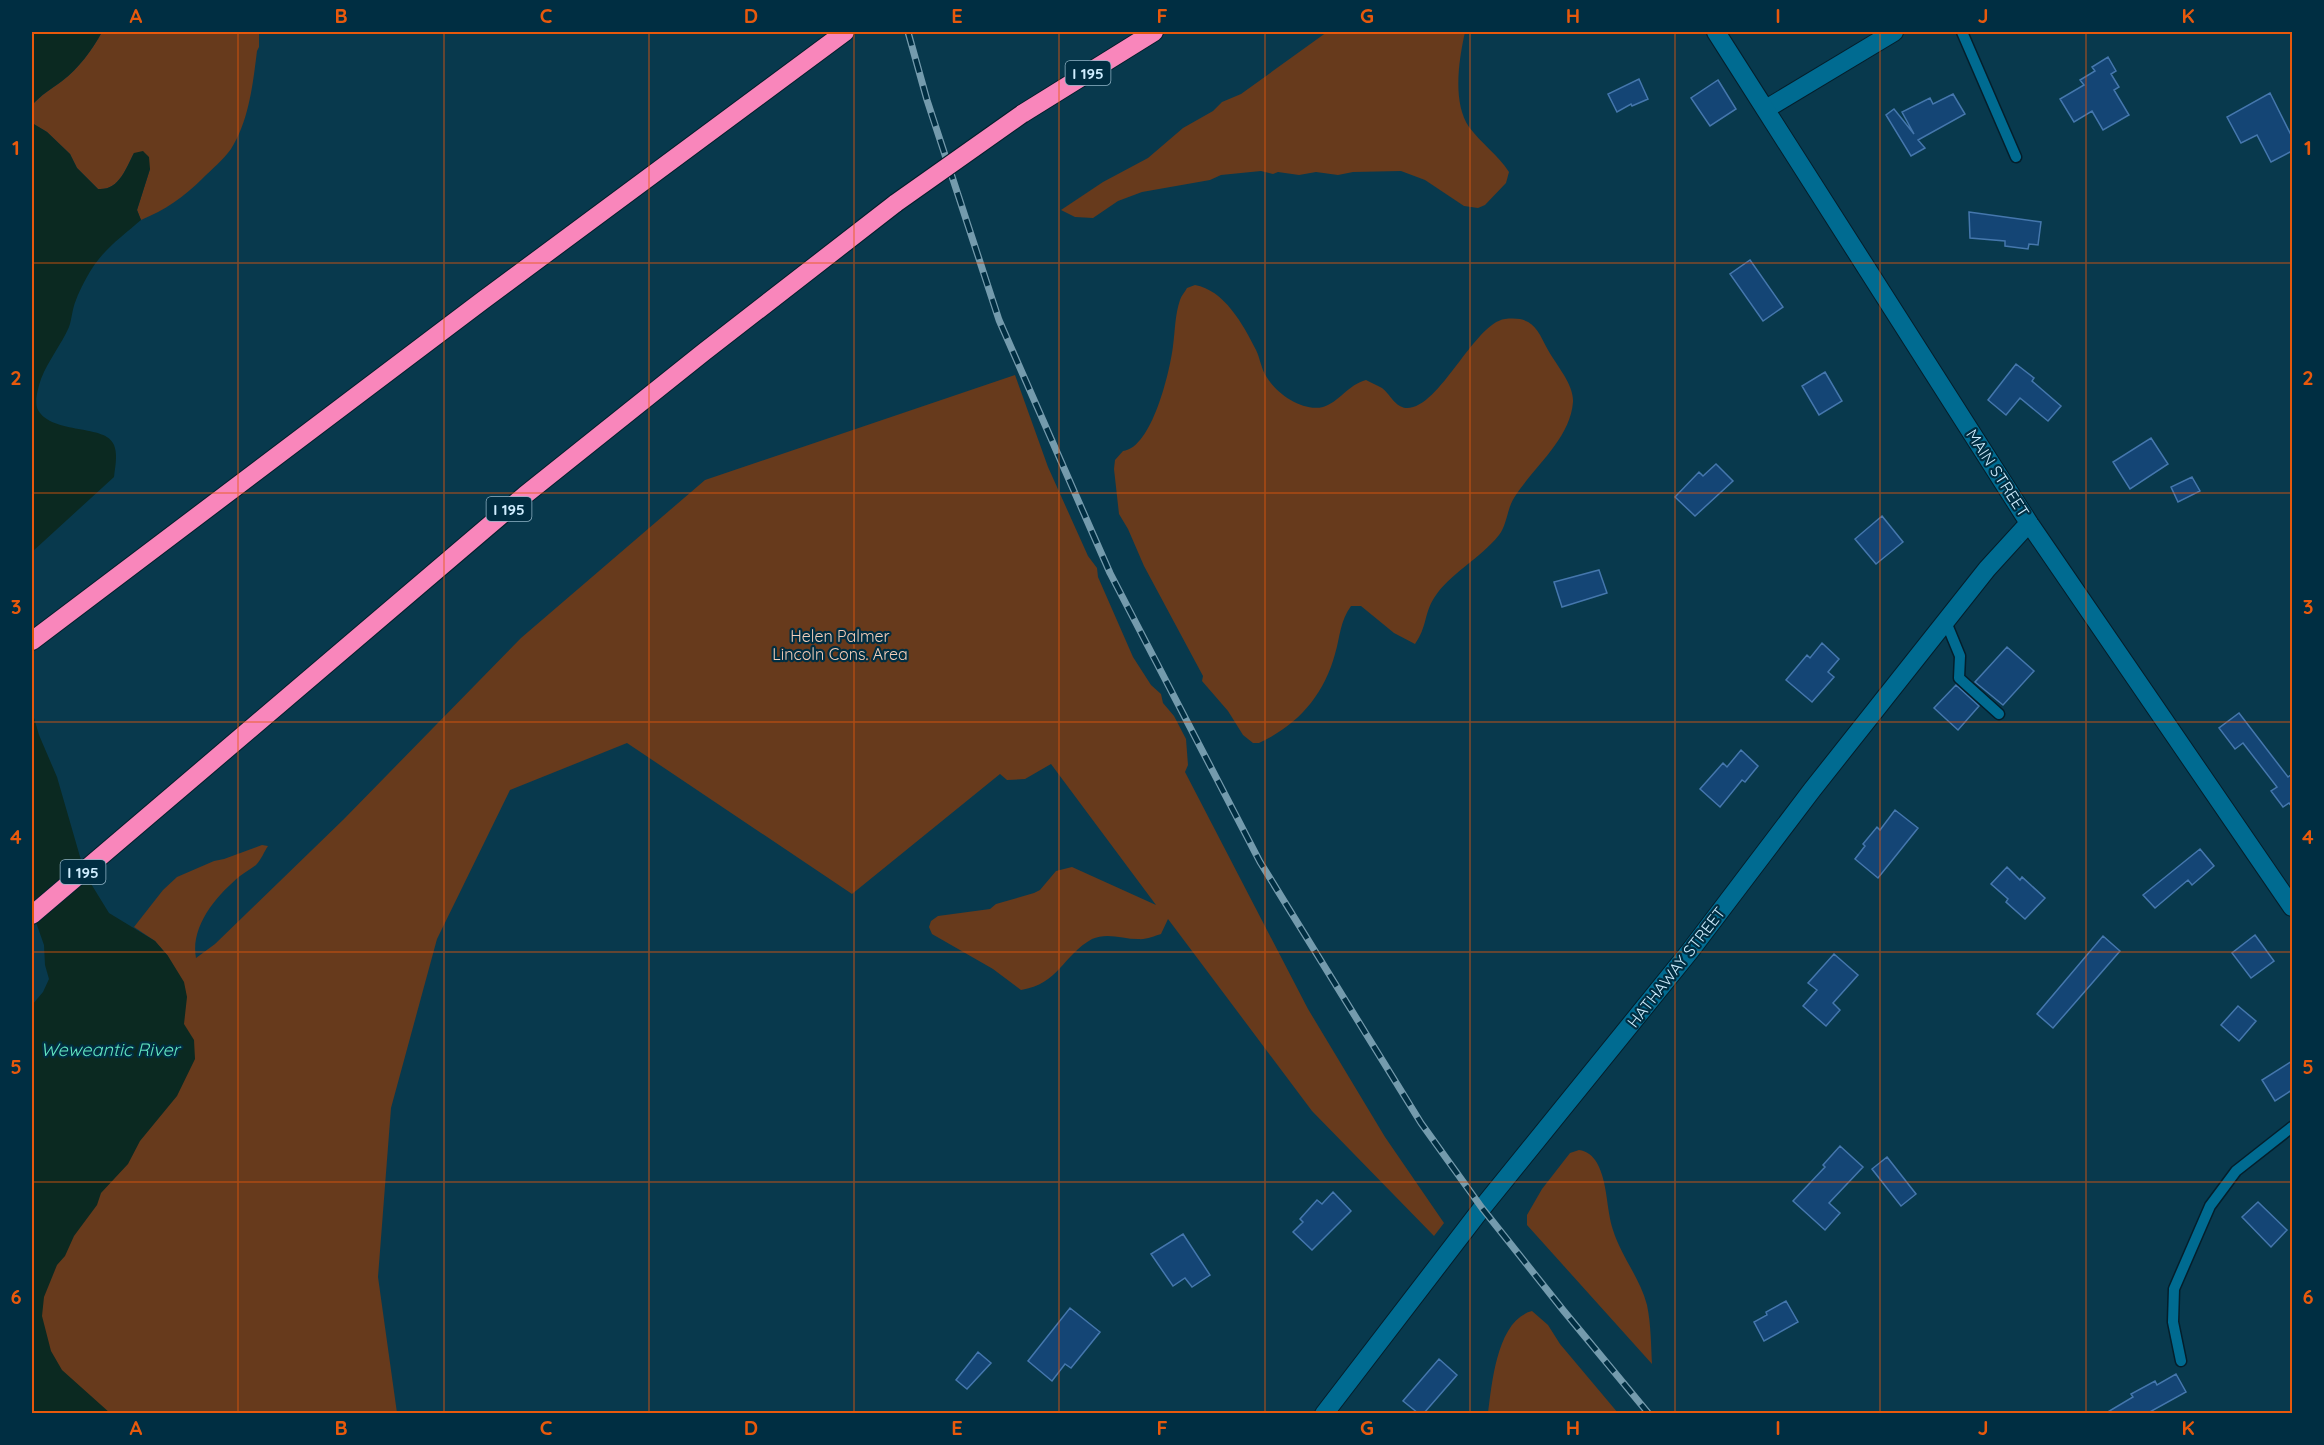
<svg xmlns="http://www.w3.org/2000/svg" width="2324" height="1445" font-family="Quicksand,sans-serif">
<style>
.green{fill:#673a1c}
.water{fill:#0b2921}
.building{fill:#144575;stroke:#4577ad;stroke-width:1.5}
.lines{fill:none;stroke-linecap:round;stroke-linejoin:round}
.lane-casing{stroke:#041e2b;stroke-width:13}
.street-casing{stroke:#041e2b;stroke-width:20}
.secondary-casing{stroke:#041e2b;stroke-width:20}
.highway-casing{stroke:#041e2b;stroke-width:20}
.lane{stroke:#006b91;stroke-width:10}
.street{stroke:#006b91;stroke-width:18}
.secondary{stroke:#006b91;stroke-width:18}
.highway{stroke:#f986bb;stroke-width:18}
.rail-casing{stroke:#749bad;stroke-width:7}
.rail{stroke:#002e42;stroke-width:4.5;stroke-dasharray:14;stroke-linecap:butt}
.highway-bridge-casing{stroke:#041e2b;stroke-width:20;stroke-linecap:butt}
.highway-bridge{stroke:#f986bb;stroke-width:18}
.grid{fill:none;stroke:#e8590c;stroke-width:1.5;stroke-opacity:0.55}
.labels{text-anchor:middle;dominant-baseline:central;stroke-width:4.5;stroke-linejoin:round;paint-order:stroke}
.shield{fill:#002e42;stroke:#90b4c6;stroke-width:1.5}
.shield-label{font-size:15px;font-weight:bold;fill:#ceedfe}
.street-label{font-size:16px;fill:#ceedfe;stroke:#002e42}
.park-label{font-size:16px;fill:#f4cfba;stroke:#002e42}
.water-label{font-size:18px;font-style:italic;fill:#62e5c0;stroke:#002e42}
.neatline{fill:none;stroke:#e8590c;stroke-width:2}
.grid-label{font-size:20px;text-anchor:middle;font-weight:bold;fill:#e8590c}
</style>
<rect width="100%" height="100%" fill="#08394d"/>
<path class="green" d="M102 32H259V47L257 51C253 83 249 121 231 149 223 160 212 169 202 179 184 197 165 210 141 220L137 210 150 169 134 153C126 168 119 191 98 189L77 168 70 154 47 132 32 123V105C41 95 51 89 62 81 79 68 92 50 102 32Z
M1327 32H1465C1459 59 1452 102 1469 127 1481 143 1498 155 1509 172L1506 183 1485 205 1478 208 1464 206 1425 180 1401 171 1353 172 1338 175 1316 172 1299 175 1278 172 1273 174 1261 171 1221 175 1210 180 1142 192 1118 201 1093 218 1075 217 1061 210 1103 182 1148 158 1183 128 1213 111 1222 102 1241 94Z
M1195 285C1224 290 1243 324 1256 350 1260 358 1261 368 1266 376 1276 394 1303 412 1323 407 1338 403 1349 384 1366 380 1371 383 1377 385 1382 388 1390 394 1395 407 1406 408 1439 410 1474 323 1505 319 1533 316 1537 329 1548 350 1557 366 1574 385 1573 402 1570 440 1533 467 1514 498 1507 509 1507 525 1499 535 1480 559 1450 573 1434 598 1424 614 1427 627 1415 644L1394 633 1361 606H1351C1340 621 1340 637 1335 654 1324 695 1298 725 1259 743H1253L1243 735 1228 711 1202 681 1203 676 1144 566 1128 529 1119 514 1114 469 1115 460 1123 451C1152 448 1170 371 1173 346 1175 332 1175 314 1180 300 1181 296 1185 292 1187 288Z
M1015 375 1048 467 1088 556 1097 568 1098 577 1133 657 1151 685 1161 694 1163 703 1174 716 1186 739 1188 765 1185 772 1308 1009 1385 1137 1444 1223 1434 1236 1312 1111 1168 919 1161 934C1154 936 1146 940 1138 939 1123 939 1107 932 1092 939 1063 955 1059 984 1021 990L993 969 932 934 929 927 931 921 938 916 990 909 996 904 1034 893 1040 890 1056 871 1072 867 1156 905 1051 764 1025 779 1007 780 1000 774 852 894 627 743 510 790 437 939 391 1108 378 1277 397 1413H54L32 1296 168 956 155 941 134 927 163 890 177 877 214 861 224 859 262 845 268 846C264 852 261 860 256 865 251 869 245 872 240 876 217 895 190 926 196 958L215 944 344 819 521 638 705 480Z
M1579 1150C1587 1151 1593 1156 1597 1163 1608 1183 1606 1208 1613 1230 1621 1256 1640 1278 1647 1305 1651 1324 1651 1345 1652 1364L1527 1225V1215L1542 1189 1570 1153Z
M1532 1311 1548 1325 1560 1344 1618 1413H1488C1492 1383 1497 1320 1532 1311Z"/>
<path class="water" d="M32 32H102C92 50 79 68 62 81 51 89 41 95 32 105Z
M32 123 47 132 70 154 77 168 98 189C119 191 126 168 134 153L143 151 149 157 150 169 137 210 141 220C125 234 107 247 95 264 88 274 80 289 76 300 72 309 72 319 69 327 61 345 48 361 41 379 38 388 34 402 38 410 52 435 107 424 114 445 118 455 115 467 114 477L32 552Z
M32 711 39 735 57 777 85 874 109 913 155 941 168 956 184 982 187 997 184 1024 194 1040 195 1059 177 1096 140 1141 128 1164 101 1193 97 1205 74 1236 65 1256 57 1265 44 1297 42 1316 51 1351 62 1370 110 1413H32V1005L43 992 49 979 45 965 44 945 32 911Z"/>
<path class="building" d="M2108 57 2116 71 2111 74 2119 87 2114 90 2129 115 2103 130 2092 111 2074 122 2060 99 2084 85 2080 80 2095 71 2092 67Z
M1639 79 1648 99 1632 106 1631 104 1617 112 1608 94Z
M1718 80 1736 109 1710 126 1691 98Z
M2270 93 2292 137V151L2271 162 2257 135 2241 143 2227 117Z
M1953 94 1965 114 1918 140 1925 148 1911 156 1886 115 1894 109 1914 134 1902 112 1930 98 1933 104Z
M1969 212 2041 222 2038 245 2029 244 2028 249 2005 246V241L1970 238Z
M1750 260 1783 307 1763 321 1730 274Z
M2016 364 2034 378 2032 381 2061 406 2048 421 2020 398 2006 415 1988 400Z
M1825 372 1842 401 1819 415 1802 386Z
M2151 438 2168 464 2130 489 2113 462Z
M1716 464 1733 481 1695 516 1675 497 1699 472 1703 476Z
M2192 477 2200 491 2178 502 2171 487Z
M1882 516 1903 542 1876 564 1855 539Z
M1599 570 1607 593 1562 607 1554 582Z
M1822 643 1839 659 1828 672 1834 677 1812 702 1786 680 1807 655 1810 658Z
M2007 647 2034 671 2003 705 1975 682Z
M1956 685 1979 706 1958 730 1934 708Z
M2239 713 2288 777 2292 774V807L2289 803 2283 807 2271 791 2277 787 2243 743 2235 749 2219 728Z
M1741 750 1758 766 1745 782 1742 780 1720 807 1700 789 1723 763 1727 767Z
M1895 810 1918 828 1878 878 1855 859 1865 846 1863 844 1877 827 1880 830Z
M2200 849 2214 866 2192 885 2188 880 2155 908 2143 895Z
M2007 867 2020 880 2022 877 2045 898 2025 919 2006 902 2008 899 1991 884Z
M2255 935 2274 961 2251 978 2232 953Z
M2103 936 2120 951 2053 1028 2037 1014Z
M1834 954 1858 975 1833 1003 1840 1010 1826 1026 1803 1006 1817 990 1808 983Z
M2238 1006 2256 1021 2239 1041 2221 1025Z
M2292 1061V1090L2275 1101 2262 1080Z
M1840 1146 1863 1167 1829 1203 1840 1213 1825 1230 1793 1201 1825 1167 1823 1165Z
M1887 1157 1916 1194 1901 1206 1872 1169Z
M1333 1192 1351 1211 1312 1250 1293 1232 1303 1222 1300 1219 1317 1200 1322 1204Z
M2258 1202 2287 1230 2271 1247 2242 1217Z
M1183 1234 1210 1275 1192 1287 1185 1278 1173 1286 1151 1254Z
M1786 1301 1798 1322 1764 1341 1754 1322 1767 1315 1766 1312Z
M1070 1308 1100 1332 1071 1368 1065 1364 1052 1381 1028 1361Z
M978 1352 991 1363 967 1389 956 1380Z
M1439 1359 1457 1375 1424 1413H1418L1403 1401Z
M2176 1374 2186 1392 2148 1413H2106L2133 1397 2131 1394 2155 1381 2157 1385Z"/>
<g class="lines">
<defs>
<path id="lane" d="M1962 32 2016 157
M1946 622 1960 656 1959 678 1999 714
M2181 1361 2173 1322 2174 1289 2210 1206 2236 1171 2292 1127"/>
<path id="street" d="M1766 109 1894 32"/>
<path id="secondary" d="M1716 32 2029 523 2292 907
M1324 1414 1482 1208 1690 951 1812 790 1987 569 2029 523"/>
<path id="highway" d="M1022 114 1154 32
M32 641 482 301 845 32
M32 915 525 495 704 352 896 203"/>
</defs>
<use href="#lane" class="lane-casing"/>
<use href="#street" class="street-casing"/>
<use href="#secondary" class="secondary-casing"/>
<use href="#highway" class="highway-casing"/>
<use href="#lane" class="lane"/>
<use href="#street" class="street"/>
<use href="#secondary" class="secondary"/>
<use href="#highway" class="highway"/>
<defs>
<path id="rail" d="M908 32 927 100 999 320 1110 573 1260 862 1421 1123 1482 1208 1563 1310 1649 1414"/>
</defs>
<use href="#rail" class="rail-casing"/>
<use href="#rail" class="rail"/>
<defs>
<path id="highway-bridge" d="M896 203 1022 114"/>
</defs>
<use href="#highway-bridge" class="highway-bridge-casing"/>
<use href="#highway-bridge" class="highway-bridge"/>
</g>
<path class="grid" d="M238 32V1414M444 32V1414M649 32V1414M854 32V1414M1059 32V1414M1265 32V1414M1470 32V1414M1675 32V1414M1880 32V1414M2086 32V1414M32 263H2292M32 493H2292M32 722H2292M32 952H2292M32 1182H2292"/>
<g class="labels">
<g class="shield">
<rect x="1065.5" y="61" width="45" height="24" rx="4.5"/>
<rect x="486.5" y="497" width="45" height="24" rx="4.5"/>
<rect x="60.5" y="860" width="45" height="24" rx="4.5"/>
</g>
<g class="shield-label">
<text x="1088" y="73">I 195</text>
<text x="509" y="509">I 195</text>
<text x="83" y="872">I 195</text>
</g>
<g class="street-label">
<text transform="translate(1998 473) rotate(57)">MAIN STREET</text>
<text transform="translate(1676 967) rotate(-52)">HATHAWAY STREET</text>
</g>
<g class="park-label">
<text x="840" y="636">Helen Palmer<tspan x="840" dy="18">Lincoln Cons. Area</tspan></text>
</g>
<g class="water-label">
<text x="110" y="1049">Weweantic River</text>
</g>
</g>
<rect width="2324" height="1445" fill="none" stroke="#002e42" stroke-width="66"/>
<rect x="33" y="33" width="2258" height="1379" class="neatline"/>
<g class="grid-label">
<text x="136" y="23">A</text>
<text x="341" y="23">B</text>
<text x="546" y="23">C</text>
<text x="751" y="23">D</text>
<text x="957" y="23">E</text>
<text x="1162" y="23">F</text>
<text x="1367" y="23">G</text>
<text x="1573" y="23">H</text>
<text x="1778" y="23">I</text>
<text x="1983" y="23">J</text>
<text x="2188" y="23">K</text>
<text x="16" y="155">1</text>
<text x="2308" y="155">1</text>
<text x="16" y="385">2</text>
<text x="2308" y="385">2</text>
<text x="16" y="614">3</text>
<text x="2308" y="614">3</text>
<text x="16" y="844">4</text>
<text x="2308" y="844">4</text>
<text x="16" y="1074">5</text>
<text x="2308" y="1074">5</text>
<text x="16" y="1304">6</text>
<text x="2308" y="1304">6</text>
<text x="136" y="1435">A</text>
<text x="341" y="1435">B</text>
<text x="546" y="1435">C</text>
<text x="751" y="1435">D</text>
<text x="957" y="1435">E</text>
<text x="1162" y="1435">F</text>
<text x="1367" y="1435">G</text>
<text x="1573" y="1435">H</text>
<text x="1778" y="1435">I</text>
<text x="1983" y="1435">J</text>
<text x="2188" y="1435">K</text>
</g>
</svg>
